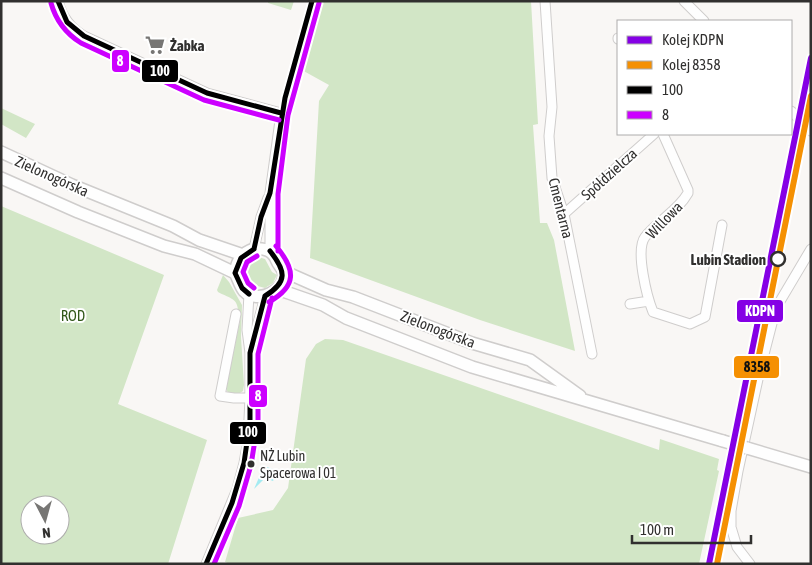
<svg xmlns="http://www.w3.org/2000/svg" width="812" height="565" font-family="'Asap Condensed',sans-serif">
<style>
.green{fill:#d2e6c6;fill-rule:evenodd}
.water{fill:#a4ebf2}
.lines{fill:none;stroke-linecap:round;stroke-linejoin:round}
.minor-casing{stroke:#cfcdcc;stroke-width:11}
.major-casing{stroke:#cfcdcc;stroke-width:14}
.minor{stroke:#fefefe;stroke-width:9}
.major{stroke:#fefefe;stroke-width:11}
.major-bridge-casing{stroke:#cfcdcc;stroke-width:14;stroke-linecap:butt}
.major-bridge{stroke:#fefefe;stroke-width:11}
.bus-1-casing{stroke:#fff;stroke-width:9}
.bus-2-casing{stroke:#fff;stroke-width:9}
.bus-1{stroke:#000;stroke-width:5}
.bus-2{stroke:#c0f;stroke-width:5}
.rail-1-casing{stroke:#fff;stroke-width:10}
.rail-2-casing{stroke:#fff;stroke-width:10}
.rail-1{stroke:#8500e5;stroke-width:6}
.rail-2{stroke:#f59002;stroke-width:6}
.stop-dot{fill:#fff;stroke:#31302f;stroke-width:2.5}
.bus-dot{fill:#31302f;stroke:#fff;stroke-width:2}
.labels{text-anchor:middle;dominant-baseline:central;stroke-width:4;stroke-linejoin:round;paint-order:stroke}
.bus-label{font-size:14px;fill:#31302f;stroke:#fff;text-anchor:start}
.poi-label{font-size:15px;font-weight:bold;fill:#31302f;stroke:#fff;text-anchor:start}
.street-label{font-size:15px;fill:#31302f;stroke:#fff}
.stop-label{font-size:15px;font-weight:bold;fill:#31302f;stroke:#fff;text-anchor:end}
.park-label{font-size:15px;fill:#32581a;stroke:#fff}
.line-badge{stroke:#fff;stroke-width:2}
.badge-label{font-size:14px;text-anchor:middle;font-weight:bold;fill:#fff}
.pale-badge-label{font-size:14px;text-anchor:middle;font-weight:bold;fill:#111}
</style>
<rect width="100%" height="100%" fill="#f9f7f5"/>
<path class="green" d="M268 1H294L291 10 268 3Z
M320 1H531L538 124 533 125 540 223H547L554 240 575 351 480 320 310 258 319 101 329 85 300 69Z
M1 108 35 124 26 138 1 124Z
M1 206 164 275 118 404 207 440 168 564H1ZM30 505H60V535H30Z
M255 256 265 259 272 272 277 275 273 283 265 288 254 285 242 268 245 261Z
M223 275 229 282 242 305 241 337 244 385 243 391 237 395 228 393 226 388 241 316 238 315C239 298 231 299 218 292L217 290Z
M325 339 343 340 659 450 660 439 719 459 717 470 719 471 699 564H230L225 562 238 518 273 510 288 488 306 359 316 344Z"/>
<path class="water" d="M264 466 278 471 273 481 265 478 254 489Z"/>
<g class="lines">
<defs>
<path id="minor" d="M58 1C62 17 70 28 84 36L207 93 281 113 270 193V251
M545 1 552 107 549 136 552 178 564 214 592 354
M684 1 704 21
M618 38V39
M791 111 811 131
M663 134 688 190V193C678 211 657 221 645 237 635 250 647 297 653 312L690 324 705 317 722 225
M564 214 654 134
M254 249 261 217 268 198
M630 304 649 301
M236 314 220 396 234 398H250
M251 351 265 296
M206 564 237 489 244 463 248 440 250 398V353L247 330 249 294
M750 564 737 547 731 527V511L738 471 760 370 776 308 811 249"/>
<path id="major" d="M1 152 72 185 173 226 199 240 243 255
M1 178 78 212 164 246 195 254 235 273
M254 249C265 248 273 250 277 261 278 264 282 268 283 271 289 290 257 305 244 291 240 286 238 278 235 273 237 260 242 253 254 249Z
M283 271 326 290 353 297 472 343 530 360 580 396
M277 289 323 305 346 318 472 367 723 441
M747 448 811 467"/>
</defs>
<use href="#minor" class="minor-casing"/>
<use href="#major" class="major-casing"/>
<use href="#minor" class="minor"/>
<use href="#major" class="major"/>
<defs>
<path id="major-bridge" d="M723 441 747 448"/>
</defs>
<use href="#major-bridge" class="major-bridge-casing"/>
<use href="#major-bridge" class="major-bridge"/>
<defs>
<path id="bus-1" d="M58 1 67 22 84 36 207 93 281 113
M254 249 261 217 270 193 285 98 312 1
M249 294 242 288 235 273 241 258 254 249
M265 296C288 282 286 271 270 251
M206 564 232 503 244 463 250 421V353L265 296"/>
<path id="bus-2" d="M51 3C56 21 65 33 81 43L204 100 279 120
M278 251V194L288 115 319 3
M254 288 248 283 243 272 247 262 257 256
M269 302C297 286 296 270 276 246
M214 564 239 506 251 465 258 421V354L272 298"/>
</defs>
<use href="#bus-1" class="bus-1-casing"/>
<use href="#bus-2" class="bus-2-casing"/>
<use href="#bus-1" class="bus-1"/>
<use href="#bus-2" class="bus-2"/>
<defs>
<path id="rail-1" d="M709 564 811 58"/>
<path id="rail-2" d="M717 564 811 96"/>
</defs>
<use href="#rail-1" class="rail-1-casing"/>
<use href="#rail-2" class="rail-2-casing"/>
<use href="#rail-1" class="rail-1"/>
<use href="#rail-2" class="rail-2"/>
</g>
<defs>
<symbol id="supermarket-bare" viewBox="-9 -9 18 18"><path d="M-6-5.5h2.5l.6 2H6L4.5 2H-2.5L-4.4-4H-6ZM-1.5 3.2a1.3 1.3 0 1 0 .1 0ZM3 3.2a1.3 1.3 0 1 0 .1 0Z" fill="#777674" stroke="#fff" stroke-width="2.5" paint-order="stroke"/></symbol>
</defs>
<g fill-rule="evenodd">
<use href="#supermarket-bare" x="141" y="31" width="28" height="28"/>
</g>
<circle class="stop-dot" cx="778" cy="259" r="7"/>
<circle class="bus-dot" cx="251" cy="464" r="4.5"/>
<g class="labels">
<g class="bus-label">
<text x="260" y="456">NŻ Lubin<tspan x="260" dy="17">Spacerowa I 01</tspan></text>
</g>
<g class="poi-label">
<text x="170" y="45">Żabka</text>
</g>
<g class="street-label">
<text transform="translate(609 174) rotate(-42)">Spółdzielcza</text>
<text transform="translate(52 176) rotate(24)">Zielonogórska</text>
<text transform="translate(561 208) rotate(76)">Cmentarna</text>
<text transform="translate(664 220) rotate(-46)">Willowa</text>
<text transform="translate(438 329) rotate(21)">Zielonogórska</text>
</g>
<g class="stop-label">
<text x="766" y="259">Lubin Stadion</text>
</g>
<g class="park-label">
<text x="73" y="315">ROD</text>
</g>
</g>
<g class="line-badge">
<rect x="111" y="49" width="19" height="24" rx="5" fill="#c0f"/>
<rect x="141" y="59" width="38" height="24" rx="5" fill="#000"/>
<rect x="736" y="299" width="48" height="24" rx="5" fill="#8500e5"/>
<rect x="733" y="355" width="47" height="24" rx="5" fill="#f59002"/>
<rect x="248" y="384" width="20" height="24" rx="5" fill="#c0f"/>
<rect x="229" y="421" width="38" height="24" rx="5" fill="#000"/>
</g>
<g class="badge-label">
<text x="120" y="66">8</text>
<text x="160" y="76">100</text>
<text x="760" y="316">KDPN</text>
<text x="258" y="401">8</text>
<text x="248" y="437">100</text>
</g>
<g class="pale-badge-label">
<text x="757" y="372">8358</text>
</g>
<rect width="812" height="565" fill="none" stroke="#31302f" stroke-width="5"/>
<rect x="617" y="20" width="175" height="115" fill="#ffffff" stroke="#adacac"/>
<rect x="627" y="36" width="25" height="8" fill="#8500e5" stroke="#adacac"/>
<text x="662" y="45" font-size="15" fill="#31302f">Kolej KDPN</text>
<rect x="627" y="61" width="25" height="8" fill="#f59002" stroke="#adacac"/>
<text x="662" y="70" font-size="15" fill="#31302f">Kolej 8358</text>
<rect x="627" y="86" width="25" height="8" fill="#000000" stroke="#adacac"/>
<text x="662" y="95" font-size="15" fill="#31302f">100</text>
<rect x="627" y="111" width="25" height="8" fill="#cc00ff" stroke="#adacac"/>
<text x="662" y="120" font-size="15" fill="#31302f">8</text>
<g transform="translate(45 520) rotate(174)"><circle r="24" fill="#ffffff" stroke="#adacac"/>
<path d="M0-4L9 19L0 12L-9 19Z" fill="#777674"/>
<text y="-8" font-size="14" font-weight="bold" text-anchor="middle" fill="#31302f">N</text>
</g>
<path d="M632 535v8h119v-8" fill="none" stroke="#31302f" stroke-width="2.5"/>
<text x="640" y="535" font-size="15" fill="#31302f" stroke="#ffffff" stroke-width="4" paint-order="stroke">100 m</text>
</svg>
